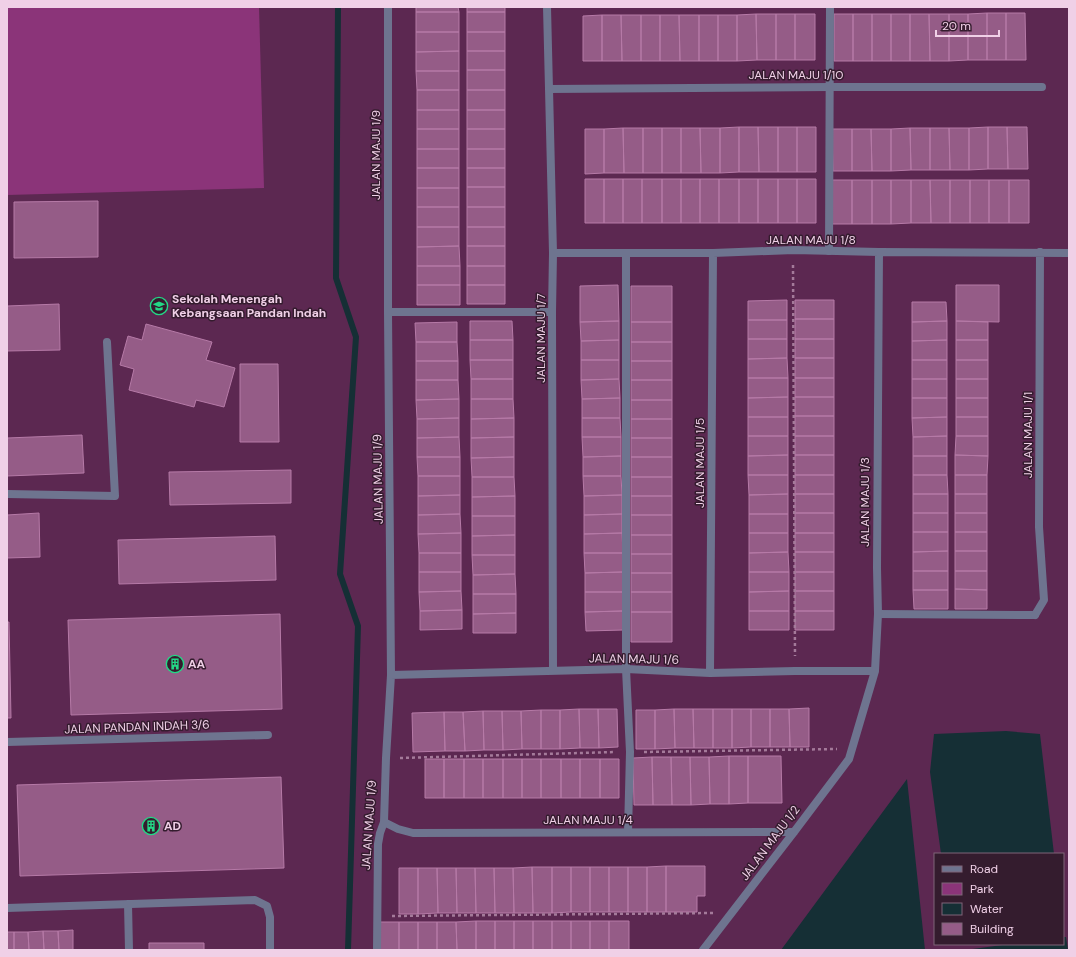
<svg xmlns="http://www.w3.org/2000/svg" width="1076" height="957" font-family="'DM Sans',sans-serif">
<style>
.green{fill:#8b3479}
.water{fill:#152f35}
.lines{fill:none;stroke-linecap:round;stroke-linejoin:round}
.stream{stroke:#152f35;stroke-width:6}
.building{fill:#955c87;stroke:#b67aa7}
.path{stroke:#a47a9a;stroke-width:2.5;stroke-dasharray:3 3;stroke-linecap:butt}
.service{stroke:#6e748f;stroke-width:8}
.minor{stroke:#6e748f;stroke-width:8}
.labels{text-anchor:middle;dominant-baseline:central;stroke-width:3;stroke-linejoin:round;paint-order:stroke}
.street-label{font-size:12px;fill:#f0d0e7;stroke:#341c2e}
.poi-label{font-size:12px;font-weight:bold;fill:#f0d0e7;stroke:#341c2e;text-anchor:start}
</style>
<rect width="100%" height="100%" fill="#5c2851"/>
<path class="green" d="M7 7H259L264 188 7 195Z"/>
<path class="water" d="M1006 731 1040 734 1054 854H941L930 772 934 734Z
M907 779 925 950H781Z
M1063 937H1066L1068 950H965L1010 944H1063Z"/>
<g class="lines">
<path class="stream" d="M338 7 336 278 356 337 340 574 358 626 348 950"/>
</g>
<path class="building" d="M416 7H458L459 12H416Z
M467 7H505V12H467Z
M416 12H459V32H416Z
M467 12H505V32H467Z
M987 13H1006V60H987Z
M987 13V60H968V14Z
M1006 13H1025L1026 60H1006Z
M756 14H776V60H757Z
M756 14 757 60 737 61V15Z
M776 14H795V60H776Z
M795 14H815V60H795Z
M834 14H853V61H834Z
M853 14H872V61H853Z
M872 14H891V61H872Z
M891 14H910V61H891Z
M910 14H929L930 61H910Z
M929 14H949V61H930Z
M949 14H968V60L949 61Z
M602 15H621L622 61H602Z
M602 15V61H583V16Z
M621 15H641V61H622Z
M641 15H660V61H641Z
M660 15H679L680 61H660Z
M679 15H699V61H680Z
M699 15H718V61H699Z
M718 15H737V61H718Z
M416 32H459V51L416 52Z
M467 32H505V51H467Z
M459 51V71H416V52Z
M467 51H505V70H467Z
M467 70H505V90H467Z
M416 71H459V90H417Z
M417 90H459V110H417Z
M467 90H505V110H467Z
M417 110H459V129H417Z
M467 110H505V129H467Z
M739 127V172L720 173V128Z
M739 127H758L759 172H739Z
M758 127H778V172H759Z
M778 127H797V172H778Z
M797 127H816V172H797Z
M988 127H1007L1008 169H988Z
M988 127V169L969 170V128Z
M1007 127H1027L1028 169H1008Z
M623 128 624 173H604V129Z
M623 128H643V173H624Z
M643 128H662V173H643Z
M662 128H681V173H662Z
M681 128H700L701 173H681Z
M700 128H720V173H701Z
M910 128H930V170H911Z
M910 128 911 170 891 171V129Z
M930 128H949L950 170H930Z
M949 128H969V170H950Z
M417 129H459V149H417Z
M467 129H505V149H467Z
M585 129H604V173L585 174Z
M832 129H852V171H833Z
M852 129H871L872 171H852Z
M871 129H891V171H872Z
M417 149H459V168H417Z
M467 149H505V168H467Z
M417 168H459V188H417Z
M467 168H505V187H467Z
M585 179H604V223H585Z
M604 179H623V223H604Z
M623 179H642V223H623Z
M642 179H662V223H642Z
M662 179H681V223H662Z
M681 179H700V223H681Z
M700 179H719V223H700Z
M719 179H739V223H719Z
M739 179H758V223H739Z
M758 179H778V223H758Z
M778 179H797V223H778Z
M797 179H816V223H797Z
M832 180H852V224H832Z
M852 180H872V224H852Z
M872 180H891V224H872Z
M891 180H911V223L891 224Z
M911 180H930L931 223H911Z
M930 180H950V223H931Z
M950 180H970V223H950Z
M970 180H989V223H970Z
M989 180H1009V223H989Z
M1009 180H1029V223H1009Z
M467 187H505V207H467Z
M417 188H459V207H417Z
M98 201V257L14 258V202Z
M417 207H459V227H417Z
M467 207H505V227H467Z
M417 227H459V246L417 247Z
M467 227H505V246H467Z
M459 246 460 266H417V247Z
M467 246H505V266H467Z
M417 266H460V285H417Z
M467 266H505V285H467Z
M417 285H460V305H417Z
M467 285H505V304H467Z
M618 285 619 321 580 322V286Z
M956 285H999V322L956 321Z
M631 286H672V322H631Z
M787 300V320H748V301Z
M795 300H834V319H795Z
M912 302H946L947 321 912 322Z
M59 304 60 350 7 351V306Z
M795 319H834V339H795Z
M748 320H787V339H748Z
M470 321H512L513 340H470Z
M619 321V340L581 341 580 322Z
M947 321V340L912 341V322Z
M956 321 988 322V340H956Z
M457 322V342H416L415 323Z
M631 322H672V342H631Z
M146 324 212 342 206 360 235 368 224 407 196 400 194 407 129 390 134 369 120 365 128 336 142 340Z
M748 339H787V358L748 359Z
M795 339H834V358H795Z
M470 340H513V360H470Z
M619 340V360H581V341Z
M947 340V360H912V341Z
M956 340H988V360H956Z
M416 342H457L458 361H416Z
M631 342H672V361H631Z
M787 358 788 378H748V359Z
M795 358H834V378H795Z
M470 360H513V379H471Z
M581 360H619V379L581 380Z
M912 360H947V379H912Z
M956 360H988V379H956Z
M416 361H458V380H416Z
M631 361H672V380H631Z
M240 364H278L279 442H240Z
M748 378H788V397L748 398Z
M795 378H834V397H795Z
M471 379H513V399H471Z
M619 379 620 398 582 399 581 380Z
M912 379H947V398H912Z
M956 379H988V398H956Z
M416 380H458L459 399 416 400Z
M631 380H672V400H631Z
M788 397V417H748V398Z
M795 397H834V416H795Z
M620 398V418H582V399Z
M912 398H947V417L912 418Z
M956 398H988V417H956Z
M459 399V418L417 419 416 400Z
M471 399H513L514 418 471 419Z
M631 400H672V419H631Z
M795 416H834V436H795Z
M748 417H788V436H748Z
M947 417V436L913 437 912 418Z
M956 417H988V436H956Z
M459 418V437L417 438V419Z
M514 418V437L471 438V419Z
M582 418H620L621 437H582Z
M631 419H672V438H631Z
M82 435 84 473 7 476V438Z
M748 436H788V455L748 456Z
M795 436H834V455H795Z
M947 436V456H913V437Z
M956 436H988V456L955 455Z
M459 437 460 457H417V438Z
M514 437V457L471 458V438Z
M582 437H621V456L583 457Z
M631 438H672V457H631Z
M788 455V475H748V456Z
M795 455H834V475H795Z
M955 455 988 456 987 475H955Z
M621 456V476H583V457Z
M913 456H947V475H913Z
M417 457H460V476H418Z
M514 457V477H472L471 458Z
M631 457H672V477H631Z
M291 470V503L170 505 169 472Z
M748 475H788V494L749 495Z
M795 475H834V494H795Z
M913 475H947L948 494H913Z
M955 475H987V494H955Z
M418 476H460V495L418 496Z
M583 476H621L622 495 584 496Z
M472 477H514L515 496 472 497Z
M631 477H672V496H631Z
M788 494V514H749V495Z
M795 494H834V513H795Z
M913 494H948V513H913Z
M955 494H987V513H955Z
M460 495V514L418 515V496Z
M622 495V514L584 515V496Z
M515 496V516H472V497Z
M631 496H672V515H631Z
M39 513 40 557 7 558V515Z
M795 513H834V533H795Z
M913 513H948V532H913Z
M955 513H987V532H955Z
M460 514 461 533 418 534V515Z
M622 514V533L584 534V515Z
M749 514H788V533H749Z
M631 515H672V535H631Z
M472 516H515V535L472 536Z
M913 532H948V551L913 552Z
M955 532H987V551H955Z
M461 533V553H419L418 534Z
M622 533 623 553H584V534Z
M749 533H788V552L749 553Z
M795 533H834V552H795Z
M515 535V555H472V536Z
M631 535H672V554H631Z
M275 536 276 580 119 584 118 540Z
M948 551V571H913V552Z
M955 551H987V571H955Z
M788 552 789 572H749V553Z
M795 552H834V572H795Z
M419 553H461V572H419Z
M584 553H623V572L585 573Z
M631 554H672V573H631Z
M472 555H515V574L473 575Z
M913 571H948V590H913Z
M955 571H987V590L955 589Z
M419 572H461V591L419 592Z
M623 572V592H585V573Z
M749 572H789V591L749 592Z
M795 572H834V591H795Z
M631 573H672V592H631Z
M515 574 516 594H473V575Z
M955 589 987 590V609H955Z
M913 590H948V609H914Z
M461 591 462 610 420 611 419 592Z
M789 591V611H749V592Z
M795 591H834V611H795Z
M585 592H623V611L585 612Z
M631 592H672V612H631Z
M473 594H516V613L473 614Z
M462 610V629L420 630V611Z
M623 611 624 630 586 631 585 612Z
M749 611H789V630H749Z
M795 611H834V630H795Z
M631 612H672V642H631Z
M516 613V633H473V614Z
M280 614 282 709 71 715 68 620Z
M7 622H9L11 718H7Z
M809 708V747H790L789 709Z
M579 709 580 748 560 749V710Z
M579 709H598L599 748H580Z
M598 709H617L618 747 599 748Z
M674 709H693L694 748H675Z
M674 709 675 748 655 749V710Z
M693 709H713V748H694Z
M713 709H732V748H713Z
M732 709H751V747L732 748Z
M751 709H770V747H751Z
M770 709H789L790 747H770Z
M541 710V749H522L521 711Z
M541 710H560V749H541Z
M636 710H655V749H636Z
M483 711 484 750 465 751 463 712Z
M483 711H502L503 750H484Z
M502 711H521L522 749 503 750Z
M444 712 445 751 413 752 412 713Z
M444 712H463L465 751H445Z
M729 756H748V803L729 804Z
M729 756V804H710L709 757Z
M748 756H781L782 803H748Z
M652 757H671L672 805H653Z
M652 757 653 805H634L633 758Z
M671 757H690L691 805H672Z
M690 757H709L710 804 691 805Z
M425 759H444V798H425Z
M444 759H464V798H444Z
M464 759H483V798H464Z
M483 759H503V798H483Z
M503 759H522V798H503Z
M522 759H541V798H522Z
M541 759H561V798H541Z
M561 759H580V798H561Z
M580 759H600V798H580Z
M600 759H619V798H600Z
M281 777 284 868 20 876 17 785Z
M666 866H705V896H697V912H666Z
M666 866V912H647V867Z
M532 867 533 913H514L513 868Z
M532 867H552V913H533Z
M552 867H571V912L552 913Z
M571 867H590V912H571Z
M590 867H609V912H590Z
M609 867H628V912H609Z
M628 867H647V912H628Z
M399 868H418V914H399Z
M418 868H437L438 913 418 914Z
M437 868H456L457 913H438Z
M456 868H475L476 913H457Z
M475 868H494L495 913H476Z
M494 868H513L514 913H495Z
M476 921H495V950H476Z
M476 921V950H457L456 922Z
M495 921H514V950H495Z
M514 921H533V950H514Z
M533 921H552V950H533Z
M552 921H571V950H552Z
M571 921H590V950H571Z
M590 921H609V950H590Z
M609 921H629V950H609Z
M380 922H399V950H380Z
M399 922H418V950H399Z
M418 922H437V950H418Z
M437 922H456L457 950H437Z
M73 930V950H59L58 931Z
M43 931H58L59 950H44Z
M43 931 44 950H29L28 932Z
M7 932H14V950H7Z
M14 932H28L29 950H14Z
M149 943H204V950H149Z"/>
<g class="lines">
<path class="path" d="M793 265 795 656
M644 752 837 749
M400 758 615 752
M392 916 713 913"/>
<path class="service" d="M829 251 830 7
M626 253V669L630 752 628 832
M388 312H552
M7 494 115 496 107 342
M878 614 1035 615"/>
<path class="minor" d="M547 7 553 253 552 312 553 670
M549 89 830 87H1042
M553 253H713L794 250 879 252 1069 253
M1035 615 1044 600 1039 527 1040 252
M710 673 713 253
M391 675 626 669 710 673 795 671H875
M7 742 268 735
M384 822 398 829 413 833 794 832
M128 904 129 950
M7 908 255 900 267 906 270 917V950
M377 950 378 844 380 833 384 822 386 758 391 675 388 312V7
M703 950 794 832 849 759 875 671 878 614 877 568 879 252"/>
</g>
<defs>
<symbol id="school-ring" viewBox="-11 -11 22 22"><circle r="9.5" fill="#341c2e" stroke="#23d886" stroke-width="1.5"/><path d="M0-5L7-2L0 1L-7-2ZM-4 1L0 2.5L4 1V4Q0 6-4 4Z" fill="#23d886"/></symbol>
<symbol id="building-ring" viewBox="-11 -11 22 22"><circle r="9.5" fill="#341c2e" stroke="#23d886" stroke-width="1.5"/><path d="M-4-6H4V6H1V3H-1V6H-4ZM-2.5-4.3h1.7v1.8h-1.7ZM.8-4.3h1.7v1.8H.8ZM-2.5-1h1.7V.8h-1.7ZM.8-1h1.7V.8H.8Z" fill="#23d886"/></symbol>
</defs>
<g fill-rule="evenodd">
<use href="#school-ring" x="149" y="296" width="20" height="20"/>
<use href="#building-ring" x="165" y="654" width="20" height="20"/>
<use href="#building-ring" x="141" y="816" width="20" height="20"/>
</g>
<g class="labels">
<g class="street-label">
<text x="796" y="75">JALAN MAJU 1/10</text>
<text transform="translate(376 155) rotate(-90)">JALAN MAJU 1/9</text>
<text x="811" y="240">JALAN MAJU 1/8</text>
<text transform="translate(541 338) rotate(-90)">JALAN MAJU 1/7</text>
<text transform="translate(1028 435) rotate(-90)">JALAN MAJU 1/1</text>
<text transform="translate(700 463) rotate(-90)">JALAN MAJU 1/5</text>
<text transform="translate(378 479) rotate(-91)">JALAN MAJU 1/9</text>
<text transform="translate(865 502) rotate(-90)">JALAN MAJU 1/3</text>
<text transform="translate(634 659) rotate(1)">JALAN MAJU 1/6</text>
<text transform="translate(137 727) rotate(-2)">JALAN PANDAN INDAH 3/6</text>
<text x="588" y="820">JALAN MAJU 1/4</text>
<text transform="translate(369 825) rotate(-86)">JALAN MAJU 1/9</text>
<text transform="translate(770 843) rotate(-53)">JALAN MAJU 1/2</text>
</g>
<g class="poi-label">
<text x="172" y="299">Sekolah Menengah<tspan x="172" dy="14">Kebangsaan Pandan Indah</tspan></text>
<text x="188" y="664">AA</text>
<text x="164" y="826">AD</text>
</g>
</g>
<rect width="1076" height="957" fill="none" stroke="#f0d0e7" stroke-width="16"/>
<rect x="934" y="853" width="130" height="92" fill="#341c2e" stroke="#7f6478"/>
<rect x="942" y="866" width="20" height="6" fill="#6e748f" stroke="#7f6478"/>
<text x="970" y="873" font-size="12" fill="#f0d0e7">Road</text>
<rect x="942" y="883" width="20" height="12" fill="#8b3479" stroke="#7f6478"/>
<text x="970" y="893" font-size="12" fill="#f0d0e7">Park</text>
<rect x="942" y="903" width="20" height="12" fill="#152f35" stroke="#7f6478"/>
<text x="970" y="913" font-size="12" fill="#f0d0e7">Water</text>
<rect x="942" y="923" width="20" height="12" fill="#955c87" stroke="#7f6478"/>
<text x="970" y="933" font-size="12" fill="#f0d0e7">Building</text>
<path d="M936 30v6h63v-6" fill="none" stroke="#f0d0e7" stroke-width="2"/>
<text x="942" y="30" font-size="12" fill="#f0d0e7" stroke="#341c2e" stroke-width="3" paint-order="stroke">20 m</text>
</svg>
